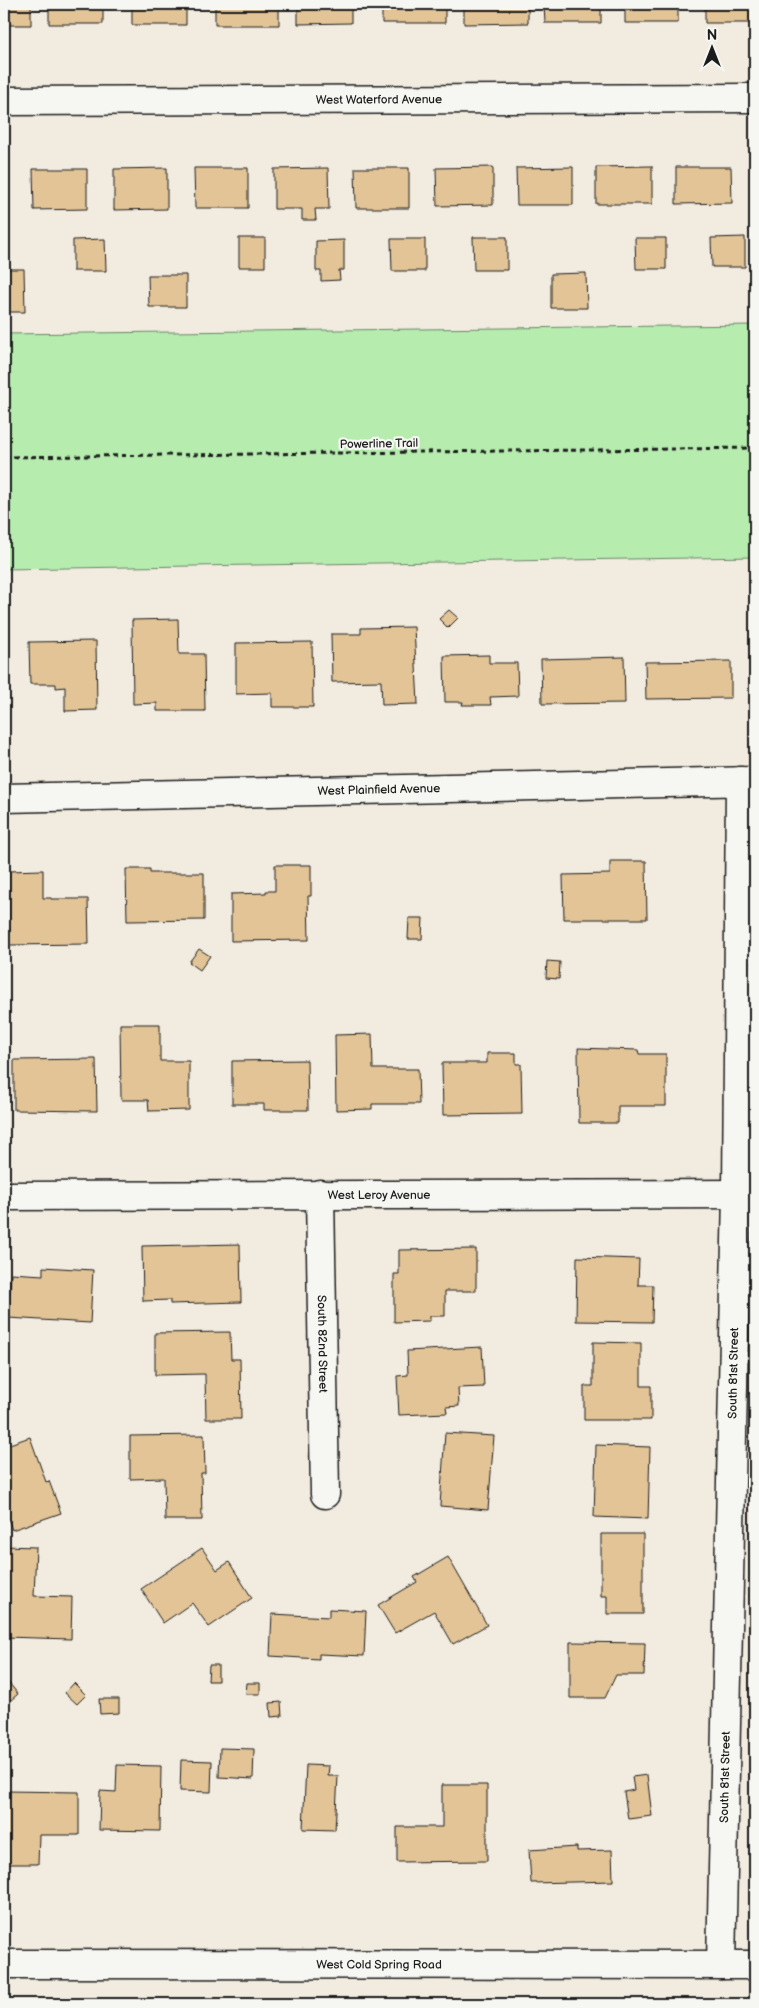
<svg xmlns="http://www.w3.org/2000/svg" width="759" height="2008" font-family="'Balsamiq Sans',sans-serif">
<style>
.green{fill:#b6edaf;stroke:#698466}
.building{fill:#e3c496;stroke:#1c1c1c}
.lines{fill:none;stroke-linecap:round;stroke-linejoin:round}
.minor-casing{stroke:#1c1c1c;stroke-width:31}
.path{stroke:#1c1c1c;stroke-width:3;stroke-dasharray:5 4;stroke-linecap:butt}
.minor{stroke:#f6f6f2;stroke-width:28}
.labels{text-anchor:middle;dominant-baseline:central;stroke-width:4.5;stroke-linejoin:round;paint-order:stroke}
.street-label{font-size:12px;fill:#1c1c1c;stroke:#f6f6f2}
</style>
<rect width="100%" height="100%" fill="#f2ece0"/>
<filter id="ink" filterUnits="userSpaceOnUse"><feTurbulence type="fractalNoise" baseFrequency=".02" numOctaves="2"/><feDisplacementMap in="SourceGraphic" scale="10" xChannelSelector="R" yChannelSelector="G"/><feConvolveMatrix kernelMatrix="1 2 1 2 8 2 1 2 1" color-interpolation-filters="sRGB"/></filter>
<g filter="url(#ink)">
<path class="green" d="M755 325V557L4 569V334Z"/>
<path class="building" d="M4 4H31V25H4Z
M49 4H103V24H49Z
M132 4H186V25H132Z
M215 4H279V25H215Z
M298 4H351V23L298 24Z
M382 4H445V23H382Z
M464 4H528V23L464 24Z
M544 4H601V23H545Z
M625 4H678V23H625Z
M705 4H755V23H705Z
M652 166V204H596V167Z
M493 167V205L437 206 436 168Z
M573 167V205H517L516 168Z
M676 167H731L732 203 676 204Z
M167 168V209L114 210V169Z
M194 168H248V208H195Z
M328 168 329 209H315L316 220H302V209H274V169Z
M355 168H409V208H356Z
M4 169H7L8 229H4Z
M33 169H87V209L34 210Z
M473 237H507V270H474Z
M745 237V267H712L711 238Z
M239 238H265V267H239Z
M635 238H666V269H636Z
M105 239 106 271H73V240Z
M391 239H425V271H392Z
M344 240V270H339L340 280 321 281V271H316V241Z
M4 269H24L25 312H7V301H4Z
M586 273 587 308H551V274Z
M148 275H186V307H149Z
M449 610 458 618 448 628 439 619Z
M178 619 179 654H204L205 711H157V703L133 704 132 620Z
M414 627 418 704 382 705 381 681 332 682 331 634H361V628Z
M96 641 97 710 65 711V687L56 688V684H30L29 642Z
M312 642 313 707H272V693L236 694V643Z
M489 655V663H517L518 696 490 697 491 705H462L463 702H445L444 656Z
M624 657 625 703 542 704 541 659Z
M731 661V698L646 699 645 662Z
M610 861H646L647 919H564L563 875 610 874Z
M275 865H311V896H308L309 940 231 941V894L266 893V891H275Z
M126 869H150V873H204V920L127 921Z
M43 870V898H51V899H88L89 944 9 945 8 871Z
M409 918H423L422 939H408Z
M199 949 210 956 200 970 189 962Z
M547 961 560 962 559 979 546 978Z
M120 1024H160V1061H189V1110L149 1111 148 1100H121Z
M372 1034 373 1069H418L419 1104H372V1109L336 1110 335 1035Z
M578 1048 638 1050 639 1054H666V1106H618V1123H579Z
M487 1053H516V1064H521L522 1114 443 1115 442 1063H487Z
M96 1059 97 1111 14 1110V1060Z
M307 1060 308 1110H264V1104H232V1061Z
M240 1244 241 1302 170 1304V1300L143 1301 142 1246Z
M476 1249V1291H445V1316H430V1321L394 1322V1274H399V1250Z
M577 1257 639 1259 638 1285H653L652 1322 576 1321Z
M43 1267 93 1270 90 1323 8 1318 11 1273 43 1275Z
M230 1332 231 1359H240L241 1419H206L205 1374 155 1375V1333Z
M593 1342 641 1343V1386H651V1420H584V1386H593Z
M482 1347 484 1387 458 1388 459 1406 446 1407 447 1413 399 1415 397 1376 408 1375 407 1351Z
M445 1433 494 1436 488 1510 440 1506Z
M204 1435 205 1473H201L202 1520H165L164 1478 130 1479V1436Z
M30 1437 46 1482 49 1481 61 1513 12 1530 4 1507V1446Z
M596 1445 650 1447 648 1519 594 1517Z
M601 1534H643V1614H607V1596H601Z
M4 1546 36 1547 34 1596 72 1597 71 1639 4 1637Z
M202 1548 217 1570 229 1562 252 1598 209 1627 192 1603 163 1623 141 1589Z
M448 1557 487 1625 453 1644 434 1611 395 1633 378 1605 417 1582 414 1577Z
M329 1609 366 1611 364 1656 319 1654V1659L270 1656 272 1614 329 1617Z
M570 1642 645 1643 644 1675H616L605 1698H570Z
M209 1665H218V1681H208Z
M4 1677 18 1694 4 1706Z
M74 1683 86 1695 77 1704 65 1693Z
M247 1683H260V1694H246Z
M99 1699H119V1713L100 1714Z
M281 1702 282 1716 271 1717 270 1703Z
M220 1748 254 1749 253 1779 219 1777Z
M181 1760 212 1761 211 1792 180 1791Z
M117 1765 161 1766 160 1831 99 1830 100 1791 116 1792Z
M306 1765 329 1766 328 1776H338L335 1830 303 1829Z
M647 1775 652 1816 628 1819 624 1792 634 1790 632 1777Z
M442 1785H487V1861L397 1862V1827H442Z
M4 1791 79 1792V1835H39L38 1864H4Z
M577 1847V1851L612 1850 613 1881 531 1883 529 1850Z"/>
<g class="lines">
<defs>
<g id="minor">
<path id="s1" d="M4 101 755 98"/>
<path id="s2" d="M4 798 755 781"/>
<path id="s3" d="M320 1194 325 1494"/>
<path id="s4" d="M4 1196 755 1194"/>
<path id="s5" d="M4 1964 755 1965"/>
<path id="s6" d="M721 1965 737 1193 740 781"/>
</g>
</defs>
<use href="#minor" class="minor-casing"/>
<path class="path" d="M4 457 755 448"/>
<use href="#minor" class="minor"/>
</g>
</g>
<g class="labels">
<g class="street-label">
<text stroke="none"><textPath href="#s1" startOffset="375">West Waterford Avenue</textPath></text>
<text transform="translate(379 444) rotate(-1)">Powerline Trail</text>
<text stroke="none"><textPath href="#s2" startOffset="375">West Plainfield Avenue</textPath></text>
<text stroke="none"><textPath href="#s4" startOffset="375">West Leroy Avenue</textPath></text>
<text stroke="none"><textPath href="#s3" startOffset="150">South 82nd Street</textPath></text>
<text stroke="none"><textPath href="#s6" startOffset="592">South 81st Street</textPath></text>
<text stroke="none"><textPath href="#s6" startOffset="188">South 81st Street</textPath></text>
<text stroke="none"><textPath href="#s5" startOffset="375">West Cold Spring Road</textPath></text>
</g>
</g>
<rect width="759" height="2008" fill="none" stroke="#f6f6f2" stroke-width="20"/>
<rect x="10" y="10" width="739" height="1988" fill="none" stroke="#1c1c1c" stroke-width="2" filter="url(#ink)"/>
<g transform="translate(712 48)" stroke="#f6f6f2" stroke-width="4" paint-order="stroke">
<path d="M0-4L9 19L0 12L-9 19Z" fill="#1c1c1c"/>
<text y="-8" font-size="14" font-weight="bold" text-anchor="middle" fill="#1c1c1c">N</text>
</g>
</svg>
